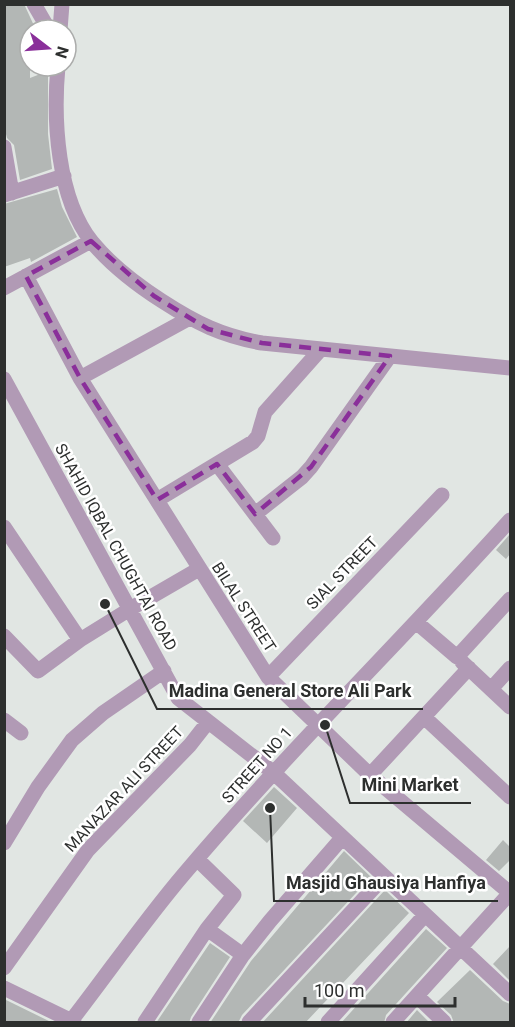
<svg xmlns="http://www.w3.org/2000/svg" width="515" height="1027" font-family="Roboto,sans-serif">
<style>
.building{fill:#b3b7b5}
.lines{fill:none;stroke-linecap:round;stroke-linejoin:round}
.minor{stroke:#b19ab5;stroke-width:15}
.marked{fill:none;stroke:#8a2f9a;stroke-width:4.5;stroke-dasharray:12 8;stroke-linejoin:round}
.labels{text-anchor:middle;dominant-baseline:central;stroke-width:5;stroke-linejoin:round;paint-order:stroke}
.street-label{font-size:16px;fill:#2d2f2e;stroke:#fff}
.leader{fill:none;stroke:#2d2f2e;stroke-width:2}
.callout-dot{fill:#2d2f2e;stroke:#fff;stroke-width:2}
.callout-label{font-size:18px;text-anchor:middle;font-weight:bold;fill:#2d2f2e;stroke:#fff;stroke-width:5;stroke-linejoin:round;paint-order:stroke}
</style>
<rect width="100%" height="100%" fill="#e1e6e3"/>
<path class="building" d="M4 4H24L36 30H30V78L48 71V134L52 169 20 180 14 145 7 138 4 126Z
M57 189 62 207 77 237 31 262 30 258 4 267V204Z
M510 534V554L506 559 496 550Z
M274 787 297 808 267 843 243 821Z
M503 840 510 847V860L499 871 486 860Z
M344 851 371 877 242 1015 238 1023H210L251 961Z
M385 890 409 913 305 1023H262Z
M426 929 447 948 386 1015 384 1023H341Z
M210 943 230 957 191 1017 189 1023H156Z
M510 946V981L493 964Z
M470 970 503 1001 510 1004V1023H454L451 1015 437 1002Z
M4 999 53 1023H4Z
M417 1010 430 1023H406Z"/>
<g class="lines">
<path class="minor" d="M34 4 49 30
M60 30 62 4
M58 66C53 120 57 198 92 242 111 265 137 285 162 301 196 323 222 336 262 343L510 368
M4 147 12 193
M4 195 64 176
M26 276 80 378 268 677 370 775 510 893
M4 288 91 241
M80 378 188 319
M4 379 178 698 274 773 510 994
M217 464 273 538
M157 500 253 442 258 436 265 412 321 349
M255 514 302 477 311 467 390 356
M4 527 80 640 130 609 199 569
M416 622 457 657 510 599
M4 636 38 671 80 640
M462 662 510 707
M268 677 442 495
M491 689 510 668
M424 717 510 797
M4 720 21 733
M370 775 469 668
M4 843 38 787 72 740 103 713 164 671
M207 929 243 955
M4 968 88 850 190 745 208 722
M4 988 74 1022
M417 996 444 1022
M71 1021C109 972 144 921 184 874 288 751 403 639 510 520
M145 1022 207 929 234 895 197 859
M199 1022 243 955 270 921 342 838
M249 1022 384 877
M328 1022 425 915
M393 1022 510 893"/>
</g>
<path class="marked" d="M91 241 154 296 208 329 262 343 390 356 311 467 255 514 217 464 157 500 80 378 26 276Z"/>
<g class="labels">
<g class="street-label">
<text transform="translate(116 547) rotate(61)">SHAHID IQBAL CHUGHTAI ROAD</text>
<text transform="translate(342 573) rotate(-46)">SIAL STREET</text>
<text transform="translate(244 607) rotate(57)">BILAL STREET</text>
<text transform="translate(257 765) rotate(-48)">STREET NO 1</text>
<text transform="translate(124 789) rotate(-47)">MANAZAR ALI STREET</text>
</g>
</g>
<path class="leader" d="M105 604L157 709H423M325 725L350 803H471M270 808L274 901H498"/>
<g class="callout-dot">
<circle cx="105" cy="604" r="6"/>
<circle cx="325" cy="725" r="6"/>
<circle cx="270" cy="808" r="6"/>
</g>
<g class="callout-label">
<text x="290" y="697">Madina General Store Ali Park</text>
<text x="410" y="791">Mini Market</text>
<text x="386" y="889">Masjid Ghausiya Hanfiya</text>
</g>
<rect width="515" height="1027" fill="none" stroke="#2d2f2e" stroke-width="12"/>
<g transform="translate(48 48) rotate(107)"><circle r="28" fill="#ffffff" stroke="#abacab" stroke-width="1.5"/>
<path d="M0-4.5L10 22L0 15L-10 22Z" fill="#8a2f9a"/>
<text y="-9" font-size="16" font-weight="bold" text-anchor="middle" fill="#2d2f2e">N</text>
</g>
<path d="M305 997v9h150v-9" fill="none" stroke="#2d2f2e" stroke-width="3"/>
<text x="314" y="997" font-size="18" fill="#2d2f2e" stroke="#ffffff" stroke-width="4.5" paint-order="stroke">100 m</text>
</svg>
